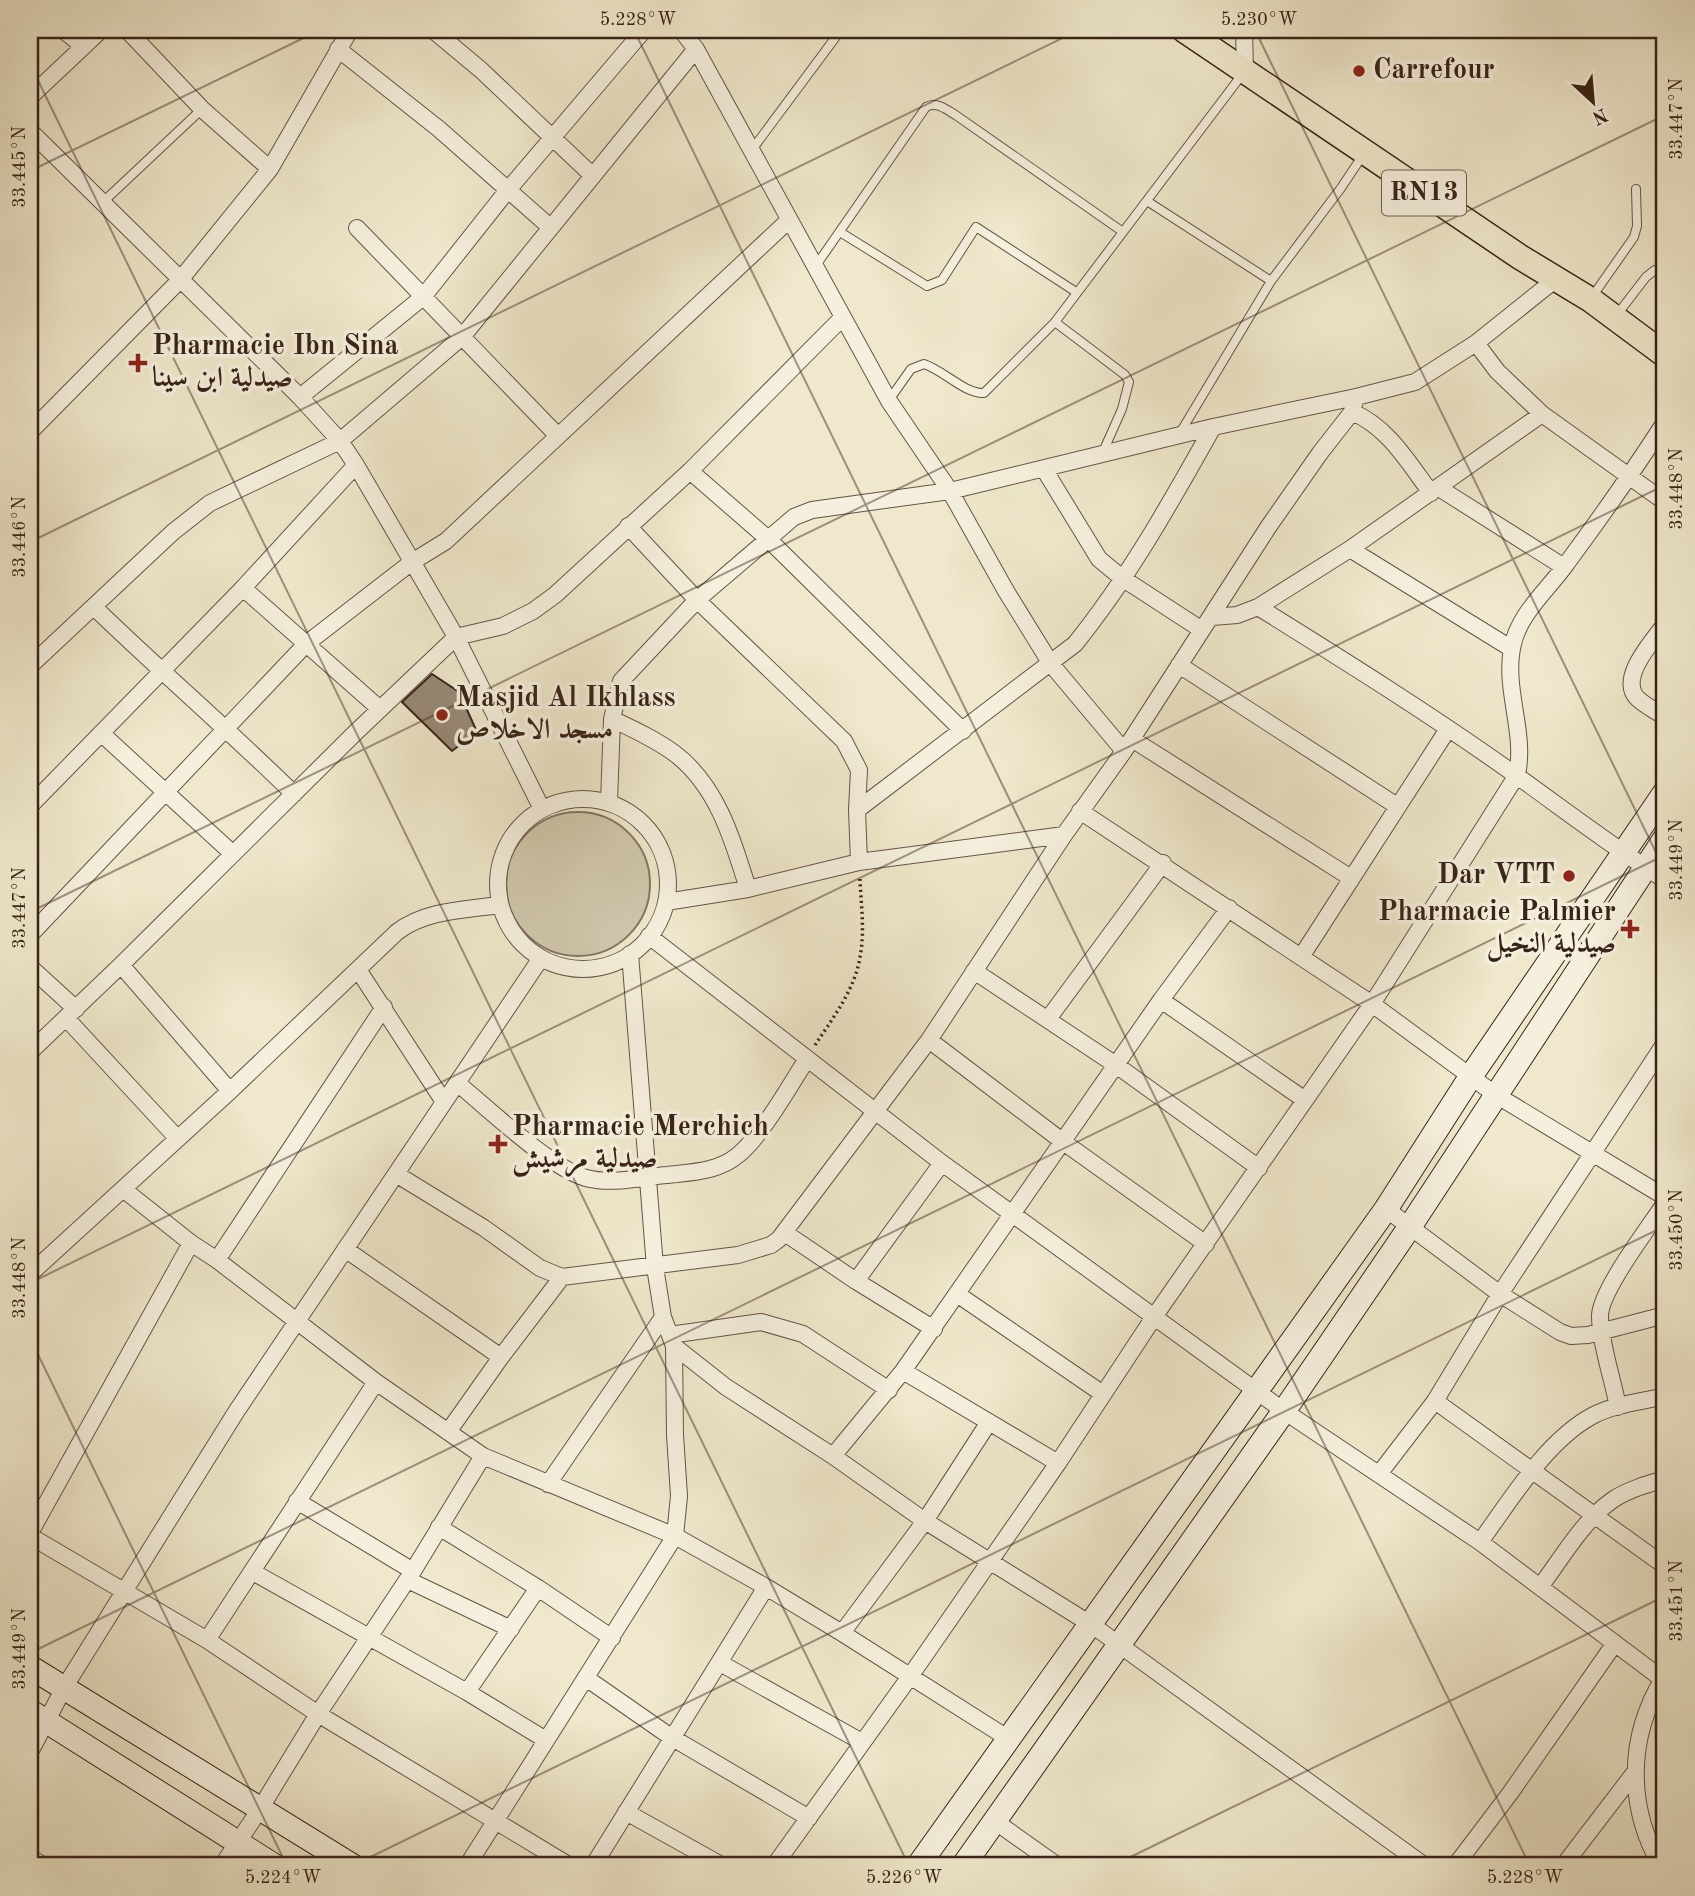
<svg xmlns="http://www.w3.org/2000/svg" width="1695" height="1896" font-family="'Old Standard TT',Amiri,serif">
<style>
.green{fill:#d0c7ad;stroke:#847562;stroke-width:2}
.building{fill:#978976;stroke:#382318;stroke-width:2}
.lines{fill:none;stroke-linecap:round;stroke-linejoin:round}
.lane-casing{stroke:#665445;stroke-width:10}
.street-casing{stroke:#665445;stroke-width:18}
.secondary-casing{stroke:#382318;stroke-width:25}
.primary-casing{stroke:#382318;stroke-width:27}
.path{stroke:#382318;stroke-width:3.5;stroke-dasharray:2 3.5;stroke-linecap:butt}
.lane{stroke:#f5f0de;stroke-width:8}
.street{stroke:#f5f0de;stroke-width:16}
.secondary{stroke:#f5f0de;stroke-width:23}
.primary{stroke:#efe8cc;stroke-width:24}
.ticks{fill:none;stroke:#382318;stroke-width:2;stroke-opacity:0.45}
.poi-dot{fill:#8f2418;stroke:#f5f0de;stroke-width:2.5}
.labels{text-anchor:middle;dominant-baseline:central;stroke-width:7;stroke-linejoin:round;paint-order:stroke}
.shield{fill:#f5f0de;stroke:#716053;stroke-width:2}
.shield-label{font-size:26px;font-weight:bold;fill:#382318}
.poi-label{font-size:28px;font-weight:bold;fill:#382318;stroke:#f5f0de;text-anchor:start}
.neatline{fill:none;stroke:#382318;stroke-width:2.5}
.ticks-label{font-size:18px;text-anchor:middle;fill:#382318}
</style>
<rect width="100%" height="100%" fill="#efe8cc"/>
<filter id="stains"><feTurbulence type="fractalNoise" baseFrequency=".00286" numOctaves="4"/><feColorMatrix values="0 0 0 0 .2 0 0 0 0 .09 0 0 0 0 .02 0 0 0 .5 -.17"/></filter>
<radialGradient id="worn" r=".72"><stop offset=".6" stop-color="#630" stop-opacity="0"/><stop offset="1" stop-color="#630" stop-opacity=".3"/></radialGradient>
<path class="green" d="M506 884a72 72 0 1 1 144 0a72 72 0 1 1-144 0Z"/>
<path class="building" d="M432 674 459 692 477 732 452 751 402 702Z"/>
<g class="lines">
<defs>
<path id="lane" d="M751 151 838 34
M1147 201 1271 281
M102 203 202 109
M840 232 927 286 942 280 976 227 1076 292
M815 267 926 107C937 101 947 110 957 116L1123 232
M1592 297 1634 237 1637 226 1636 189
M1616 316 1646 277 1655 270 1665 272
M889 400 911 369 924 364C943 370 965 394 984 393L1055 322
M1180 433 1271 281 1341 188 1363 155
M1102 454 1122 409 1129 382 1125 375 1055 322 1244 72"/>
<path id="street" d="M63 30 83 46
M127 30 202 109 270 169
M433 30 481 70 593 176
M681 30 696 49 889 401 950 491 1006 591 1051 664 1124 751
M1244 30 1245 71
M338 49 439 129 550 227
M30 97 101 30
M30 131 300 397 340 441 356 465 456 637 542 809
M357 228 558 436
M1476 343 1497 371 1542 414 1665 502
M300 397 423 297 507 191 644 30
M1352 412C1388 427 1408 462 1431 493
M30 432 180 280 270 169 350 30
M1044 469 1099 559 1122 578 1202 630
M690 471 767 538 963 731
M1439 488 1564 567
M628 526 697 600 844 741 859 770 857 810 859 862
M1350 549 1512 649
M243 588 380 709
M1258 607 1350 549 1542 414
M95 608C160 671 229 730 294 794
M1212 617 1237 615 1258 607C1345 661 1433 716 1517 776 1566 811 1614 848 1665 880
M1665 624C1653 641 1617 679 1638 699 1646 706 1656 711 1665 717
M1179 665 1397 806
M30 666 173 532 210 503 340 441 462 337 696 49
M612 719C633 729 655 739 674 753 717 785 733 840 748 889
M101 733 233 854
M1132 739 1351 878
M498 884a85 85 0 1 1 170 0a85 85 0 1 1-170 0Z
M609 802 612 719 621 681 697 600 794 517 812 510 950 491 1213 427 1356 397 1415 382 1476 343 1556 279
M30 806 243 588 356 465
M857 810 1075 644C1129 577 1171 502 1213 427
M1080 811 1372 1004 1496 1095 1665 1197
M666 902 748 889 859 862 1064 835
M30 935 306 644 412 562 446 541 789 220
M649 936 942 1163 1284 1411 1480 1542 1665 1681
M1301 957 1448 729
M121 965 230 1091
M30 967 76 1009
M359 971 444 1102
M974 971 1116 1065 1259 1168
M1161 1000 1305 1100
M66 1018 178 1139
M1048 1019 1163 863
M929 1040 1062 1141 1206 1244
M30 1052 121 965 355 733 456 637 503 626 533 611 555 595 690 471 842 318
M457 1083C488 1108 550 1168 586 1178 611 1185 642 1177 667 1175 691 1172 718 1172 738 1155 761 1137 790 1085 807 1059
M396 1174 484 1228 540 1268 562 1277 738 1255 771 1245 779 1239 929 1040 1064 835 1124 751 1269 526 1320 453 1352 412 1356 397
M123 1189 191 1243 217 1260 376 1382 483 1456 675 1536 766 1587 842 1633 1009 1739
M1386 1209 1500 1294 1560 1332 1571 1336 1588 1335 1665 1315
M785 1233 856 1281 934 1329
M345 1249 501 1357
M217 1260 384 1007
M30 1274 230 1091 397 932C426 910 465 910 499 905
M856 1281 942 1163
M957 1294 1103 1394
M670 1335 761 1322 803 1334 889 1390
M674 1346 726 1387 833 1456 925 1521 1092 1625 1425 1866
M903 1371 1058 1463
M1435 1401 1665 1566
M1618 1407C1613 1380 1600 1342 1600 1316 1600 1291 1650 1226 1665 1203
M448 1432 501 1357 562 1277
M833 1456 903 1371 1161 1000 1229 908
M1379 1474 1435 1401 1500 1294 1665 1043
M548 1484 663 1317
M297 1501 413 1571
M439 1527 538 1588 612 1638
M30 1533 191 1243
M30 1536 207 1640 318 1714 570 1866
M1480 1542C1510 1501 1546 1441 1592 1416 1614 1404 1641 1402 1665 1396
M253 1572 467 1692 546 1740
M408 1580 511 1629
M1540 1587C1562 1558 1583 1520 1614 1499 1630 1489 1648 1484 1665 1479
M842 1633 925 1521 989 1422
M207 1640 376 1382
M720 1663 862 1742
M586 1678 671 1737 809 1818
M467 1692 538 1588
M30 1752 64 1688 236 1412 541 958
M626 1812 723 1866
M996 1822 1058 1866
M30 1857 44 1866
M222 1866 260 1809 318 1714 413 1571 483 1456
M467 1866 675 1536 679 1496 675 1435 674 1346 663 1317 655 1267 630 954
M593 1866 766 1587
M774 1866 911 1675 1058 1463 1154 1317 1372 1004 1517 775C1526 732 1504 691 1512 648 1518 614 1548 590 1567 563 1601 517 1634 470 1665 422
M1455 1866 1511 1792 1615 1643
M1563 1866 1635 1772
M1661 1866C1627 1807 1627 1738 1663 1679"/>
<path id="secondary" d="M30 1667 353 1866
M30 1711 275 1866
M918 1866 1386 1209 1471 1076 1665 792
M963 1866 1284 1411 1409 1228 1665 838"/>
<path id="primary" d="M1184 30 1520 257 1591 300 1665 355"/>
</defs>
<use href="#lane" class="lane-casing"/>
<use href="#street" class="street-casing"/>
<use href="#secondary" class="secondary-casing"/>
<use href="#primary" class="primary-casing"/>
<path class="path" d="M815 1045C833 1018 855 989 860 957 865 931 861 905 860 879"/>
<use href="#lane" class="lane"/>
<use href="#street" class="street"/>
<use href="#secondary" class="secondary"/>
<use href="#primary" class="primary"/>
</g>
<path class="ticks" d="M634 30 1530 1866M1255 30 1665 871M30 64 909 1866M30 171 320 30M30 542 1079 30M30 912 1665 115M30 1283 1665 485M30 1338 287 1866M30 1653 1665 855M352 1866 1665 1226M1112 1866 1665 1596"/>
<g class="poi-dot">
<circle cx="1359" cy="71" r="7"/>
<path d="M134.5 352.5h7v7h7v7h-7v7h-7v-7h-7v-7h7z"/>
<circle cx="442" cy="715" r="7"/>
<circle cx="1569" cy="876" r="7"/>
<path d="M1626.5 918.5h7v7h7v7h-7v7h-7v-7h-7v-7h7z"/>
<path d="M494.5 1133.5h7v7h7v7h-7v7h-7v-7h-7v-7h7z"/>
</g>
<g class="labels">
<rect class="shield" x="1382" y="170.5" width="84" height="45" rx="5"/>
<g class="shield-label">
<text x="1424" y="193">RN13</text>
</g>
<g class="poi-label">
<text x="1373" y="71">Carrefour</text>
<text x="152" y="347">Pharmacie Ibn Sina<tspan x="152" dy="32">صيدلية ابن سينا</tspan></text>
<text x="456" y="699">Masjid Al Ikhlass<tspan x="456" dy="32">مسجد الاخلاص</tspan></text>
<text x="1555" y="876" text-anchor="end">Dar VTT</text>
<text x="1616" y="913" text-anchor="end">Pharmacie Palmier<tspan x="1616" dy="32">صيدلية النخيل</tspan></text>
<text x="512" y="1128">Pharmacie Merchich<tspan x="512" dy="32">صيدلية مرشيش</tspan></text>
</g>
</g>
<rect width="1695" height="1896" fill="none" stroke="#efe8cc" stroke-width="77"/>
<g transform="translate(1593 102) rotate(154)" stroke="#f5f0de" stroke-width="5" paint-order="stroke">
<path d="M0-5L12 26L0 18L-12 26Z" fill="#382318"/>
<text y="-10" font-size="19" font-weight="bold" text-anchor="middle" fill="#382318">N</text>
</g>
<rect x="38" y="38" width="1618" height="1819" class="neatline"/>
<g class="ticks-label">
<text x="638" y="25">5.228°W</text>
<text x="1259" y="25">5.230°W</text>
<text transform="translate(1676 119) rotate(-90)" y="6">33.447°N</text>
<text transform="translate(19 167) rotate(-90)" y="6">33.445°N</text>
<text transform="translate(1676 489) rotate(-90)" y="6">33.448°N</text>
<text transform="translate(19 537) rotate(-90)" y="6">33.446°N</text>
<text transform="translate(1676 860) rotate(-90)" y="6">33.449°N</text>
<text transform="translate(19 908) rotate(-90)" y="6">33.447°N</text>
<text transform="translate(1676 1230) rotate(-90)" y="6">33.450°N</text>
<text transform="translate(19 1278) rotate(-90)" y="6">33.448°N</text>
<text transform="translate(1676 1601) rotate(-90)" y="6">33.451°N</text>
<text transform="translate(19 1649) rotate(-90)" y="6">33.449°N</text>
<text x="283" y="1883">5.224°W</text>
<text x="904" y="1883">5.226°W</text>
<text x="1525" y="1883">5.228°W</text>
</g>
<rect width="100%" height="100%" filter="url(#stains)"/>
<rect width="100%" height="100%" fill="url(#worn)"/>
</svg>
